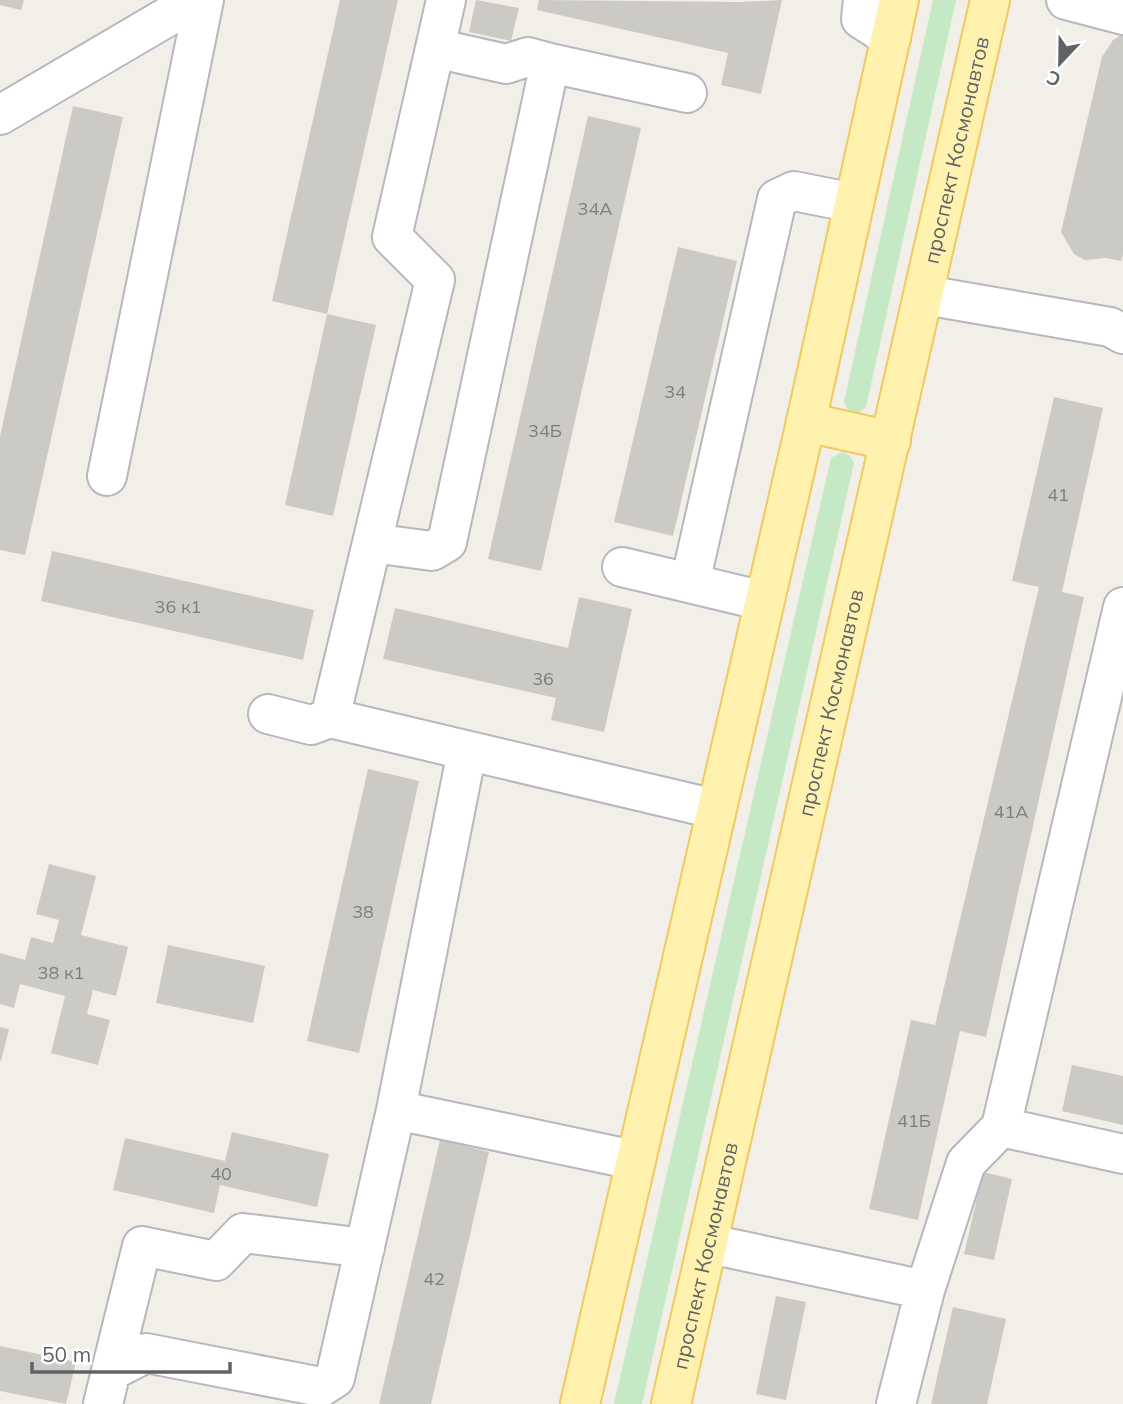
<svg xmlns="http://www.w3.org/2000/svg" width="1123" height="1404" font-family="Mulish,sans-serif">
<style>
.green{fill:#c5e8c5}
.building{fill:#cccac5}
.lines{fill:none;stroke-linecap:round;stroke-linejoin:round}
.minor-casing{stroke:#b5b8bc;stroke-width:42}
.major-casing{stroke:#f2c960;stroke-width:42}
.minor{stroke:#fff;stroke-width:38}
.major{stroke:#fff2af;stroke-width:38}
.labels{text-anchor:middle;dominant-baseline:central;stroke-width:7;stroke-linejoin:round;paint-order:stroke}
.number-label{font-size:18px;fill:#7a7d7f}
.street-label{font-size:21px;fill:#5f6368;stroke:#fff}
</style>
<rect width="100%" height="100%" fill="#f1efe8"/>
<path class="green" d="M933 0H956L866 407 857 414 849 412 844 402Z
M842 452 850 456 854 463 642 1404H614L831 458Z"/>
<path class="building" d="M0 0H24L21 10 0 5Z
M340 0H398L327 314 272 301Z
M476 0 519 8 511 41 469 32Z
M539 0 740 2 782 0 761 94 721 85 728 53 537 10Z
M1123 34V255L1121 261 1106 258 1085 260 1074 254 1061 232 1102 57 1113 40Z
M73 106 123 117 25 555 0 550V436Z
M588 116 641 128 541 571 488 559Z
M678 247 737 261 673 536 614 522Z
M327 314 376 325 333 516 285 505Z
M1054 397 1103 408 1062 592 1084 597 986 1037 960 1031 918 1220 869 1209 911 1020 935 1025 1039 587 1012 581Z
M52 551 314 610 303 660 41 601Z
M579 597 632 609 604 732 551 720 556 698 383 659 395 608 568 648Z
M368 769 419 781 359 1053 307 1041Z
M49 864 96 876 81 935 128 947 116 996 93 990 87 1014 110 1020 98 1065 51 1053 65 996 20 984 14 1008 0 1004V953L25 960 31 937 53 943 59 920 36 914Z
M168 945 265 966 253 1023 156 1003Z
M0 1027 9 1029 1 1061H0Z
M1072 1065 1123 1076V1125L1062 1111Z
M232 1132 329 1154 317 1207 220 1185 214 1213 113 1190 125 1138 225 1161Z
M440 1140 489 1152 431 1404H379Z
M983 1172 1012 1179 994 1260 964 1254Z
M776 1296 806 1302 786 1400 756 1394Z
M953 1307 1006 1319 987 1404H931Z
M0 1346 76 1362 66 1404 0 1391Z"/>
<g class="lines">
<defs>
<path id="minor" d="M446 0 392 237 435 280 330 718 715 809
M863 0 861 19 891 38
M1066 0 1123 15
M550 63 687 93
M0 115 196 0
M925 295 1110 327 1123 334
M107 476 204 0
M372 543 432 551 447 542 550 63 528 57 506 64 435 48
M622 567 764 601
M690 583 777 199 794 191 854 203
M268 714 311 725 330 718
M467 751 396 1110 634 1160
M1001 1127 1123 1154
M710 1244 925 1290 966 1163 1001 1127 1123 607
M111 1371 142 1246 216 1261 243 1233 365 1248
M103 1404 111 1371 146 1353 321 1387 335 1378 396 1110
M896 1404 925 1290"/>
<g id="major">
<path d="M806 422 891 441"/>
<path d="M580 1404 806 422 899 0"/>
<path id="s1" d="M671 1404 990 0"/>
</g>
</defs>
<use href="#minor" class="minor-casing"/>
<use href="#major" class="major-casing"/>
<use href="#minor" class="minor"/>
<use href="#major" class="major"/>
</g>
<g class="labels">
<g class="number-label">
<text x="595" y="208">34А</text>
<text x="675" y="391">34</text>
<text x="545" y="430">34Б</text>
<text x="1058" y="494">41</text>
<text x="178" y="606">36 к1</text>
<text x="543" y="678">36</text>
<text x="1011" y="811">41А</text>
<text x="363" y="911">38</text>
<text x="61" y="972">38 к1</text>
<text x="914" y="1120">41Б</text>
<text x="221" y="1173">40</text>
<text x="434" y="1278">42</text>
</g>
<g class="street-label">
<text stroke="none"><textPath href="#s1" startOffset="1286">проспект Космонавтов</textPath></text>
<text stroke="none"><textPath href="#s1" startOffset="719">проспект Космонавтов</textPath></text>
<text stroke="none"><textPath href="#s1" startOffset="152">проспект Космонавтов</textPath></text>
</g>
</g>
<g transform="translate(1060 63) rotate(202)" stroke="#ffffff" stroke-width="5" paint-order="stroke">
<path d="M0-5L12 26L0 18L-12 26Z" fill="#5f6368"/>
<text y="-10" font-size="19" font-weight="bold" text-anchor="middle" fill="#5f6368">С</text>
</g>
<path d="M32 1362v10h198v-10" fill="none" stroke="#5f6368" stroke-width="3.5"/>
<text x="42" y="1362" font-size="21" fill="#5f6368" stroke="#ffffff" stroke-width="5" paint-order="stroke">50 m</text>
</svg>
